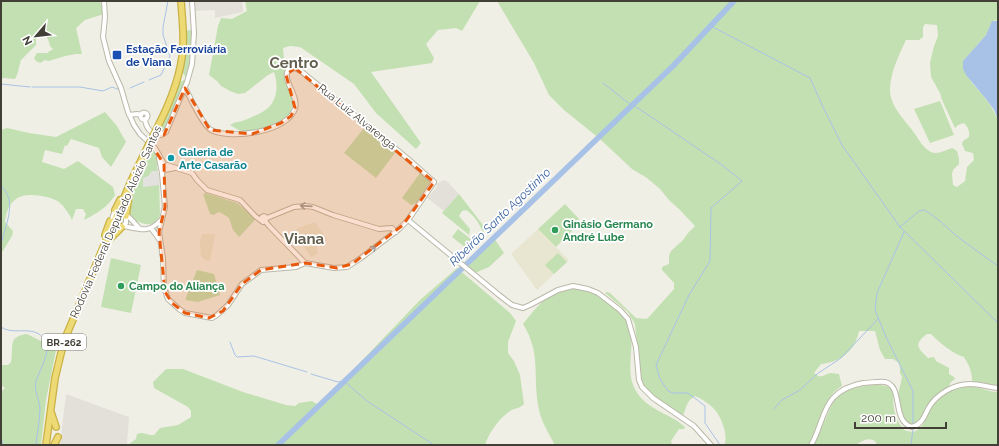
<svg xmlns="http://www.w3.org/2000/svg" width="999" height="446" font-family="Raleway,sans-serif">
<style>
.industrial{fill:#e3e0da}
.education{fill:#e8e6d1}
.green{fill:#c3e0b2;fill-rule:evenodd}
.parking{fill:#e2e1dd}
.water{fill:#a8c2e7}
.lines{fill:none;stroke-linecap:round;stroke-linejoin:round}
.stream{stroke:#a8c2e7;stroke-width:1}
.river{stroke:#a8c2e7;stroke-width:5.5}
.minor-casing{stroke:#bbb8a9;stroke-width:6}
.highway-casing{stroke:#cab145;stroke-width:8}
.minor{stroke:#fff;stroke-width:4}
.highway{stroke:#edda74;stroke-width:5.5}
.highway-bridge-casing{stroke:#cab145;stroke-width:8;stroke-linecap:butt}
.highway-bridge{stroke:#edda74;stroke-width:5.5}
.oneway{stroke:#a09f9a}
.marked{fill:#e8590c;fill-opacity:0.2;stroke:#e8590c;stroke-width:3;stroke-dasharray:8 5;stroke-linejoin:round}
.transit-dot{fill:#1a4fb4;stroke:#fff;stroke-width:1.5}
.culture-dot{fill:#0f9aa8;stroke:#fff;stroke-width:1.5}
.leisure-dot{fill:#2e9e5b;stroke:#fff;stroke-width:1.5}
.labels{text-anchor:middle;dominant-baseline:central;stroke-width:3.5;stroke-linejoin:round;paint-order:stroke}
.shield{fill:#fff;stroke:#7b7972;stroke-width:1}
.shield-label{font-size:10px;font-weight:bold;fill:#423f36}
.transit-label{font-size:11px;font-weight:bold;fill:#164399;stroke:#fff;text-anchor:start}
.street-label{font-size:11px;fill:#423f36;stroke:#fff}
.culture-label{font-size:11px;font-weight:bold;fill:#0d838f;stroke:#fff;text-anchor:start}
.leisure-label{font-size:11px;font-weight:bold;fill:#27864d;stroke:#fff;text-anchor:start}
.water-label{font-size:12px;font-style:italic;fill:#3c64a1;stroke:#fff}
.district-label{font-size:15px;font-weight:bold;fill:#635f4e;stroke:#fff}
</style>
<rect width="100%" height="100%" fill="#f0efe5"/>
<path class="industrial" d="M194 1H242L243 12 215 18V10L194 11Z
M444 180 447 181 459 194 444 211 427 198 437 187 436 184Z
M66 394 129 417 127 445H60Z"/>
<path class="education" d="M315 222 327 239 325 242 316 244 318 254 311 257 302 244 296 229Z
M538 229 569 260 537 290 511 254Z
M202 234H215L210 261 205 260 201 256 200 243Z"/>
<path class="green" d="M1 1H100L104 14 85 20 76 28 82 54H76L65 56 49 61 45 60 40 63 36 61 34 58 37 53H47L53 49 50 46 48 39 45 36H40L36 39V45L21 60 17 75 15 79 4 78 1 79Z
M245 1H480L462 31 456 28 438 30 426 44 434 58 432 63 371 72 421 143 416 149 376 113 354 84 300 47 290 46 283 48 286 80 293 97 291 113C283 120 259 134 248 132 241 132 235 128 230 125 234 122 238 122 242 121 249 118 263 113 268 108 278 99 278 84 274 72L268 75 245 93 238 94 230 91 221 86 217 81 209 75 218 26 221 18 232 19 247 11Z
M497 1H998V21L995 20 991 24 986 35 963 61C963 77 976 86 985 98 991 105 994 112 998 120V389L972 383C973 374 969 365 964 357 953 354 940 343 931 334H927C912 345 919 349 928 358L934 357 936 361 949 368V374L954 377 955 379 951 382 948 388 934 400 920 425 913 429C909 426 903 422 900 418 893 407 900 388 902 377L900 373V368L899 363 893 359H885L880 350 875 331H859C855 351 841 362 821 364L814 373C821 380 824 374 831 373 832 373 838 374 839 374L842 386C824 395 818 427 809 445H724C729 437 721 416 715 410 710 404 702 399 695 396 687 400 686 408 683 416L648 392 641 383 635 324 628 312 605 293 607 292 610 293 636 318 645 319 648 318 674 289V283L662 270V267L669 264V256L671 251 683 240 688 233 695 226 680 210 669 200 660 189 647 178 632 169 600 139 564 110 549 95 534 63ZM925 24 937 25 938 36 934 46 930 63 931 77 940 93 942 100 955 128 958 125 964 123C968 127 970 131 969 137L963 141 962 144 965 151 973 153 974 160 967 167 965 181 957 187 953 185 952 174 953 170 959 164V159L957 151 952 148C946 150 937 155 931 152 924 149 919 140 915 134 906 121 890 107 890 90 890 73 899 55 906 40H919L923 37V27Z
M191 30V54L187 79 183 73 184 31Z
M184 80 185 82 165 133H157L180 82Z
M940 101 954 135 930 143 914 109Z
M105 112 117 126 126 142 111 167 102 157 99 148 71 139 67 146 65 145 62 154 45 150 42 162 64 169 78 161 113 187 115 195C107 208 97 213 84 220L86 214 83 209H76L72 220C69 214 65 207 59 202 49 196 24 191 15 200 8 205 6 214 5 222L13 231 12 236 1 254V130L7 128 29 133 56 137Z
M364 128 395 153 376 178 344 153Z
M151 145 157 154 159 160 157 167 159 178 160 214C157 225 147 227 138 221L140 226C136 222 131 219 130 214 125 197 139 181 144 166 146 159 148 152 151 145Z
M420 173 428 179 430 182 417 202 414 204 411 205 402 198Z
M206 193 237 203 255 218 254 221 239 237 233 230 229 218 223 214 219 212 213 215 210 214 203 194Z
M459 194 483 225 485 230 483 232C479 223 474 215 466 210L462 211 459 216 470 229 469 235 442 213Z
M565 204 579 219 570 228 572 231 556 247 538 229Z
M458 229 472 240 466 248 452 237Z
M494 238 504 253 489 267 475 273 465 265Z
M558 253 567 262 554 274 545 265Z
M111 258 141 265 131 313 101 307Z
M457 268 510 313 516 321 508 342V353L514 361 520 375 524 404C521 408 515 408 510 411 499 419 489 432 485 445H128L136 439 137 434C143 431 147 436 154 435L160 428 178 425 191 417V411L188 407 154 388 153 382 165 370 167 369H183L243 392 286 405 295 406 299 403 312 401 317 404 324 400 420 300Z
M197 270 214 274 220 295 198 302 185 300Z
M573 288C593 291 595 293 611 305 649 334 619 361 636 391 647 410 670 413 685 427L684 429H679L671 441 672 445H555C548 432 540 420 538 405 533 375 541 353 523 324 537 307 549 289 573 288Z
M27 334 49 345H57L46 400 41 445H1V392L5 388 1 385V365H8L11 362C14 348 7 336 27 334Z
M872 385C901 384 890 394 895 413 896 419 900 425 904 430 926 439 925 410 936 400 949 389 963 384 980 388 986 390 991 392 998 392V445H877L875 441C865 436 861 444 854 445 841 446 827 445 814 445L834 400C844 389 857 387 872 385Z"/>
<path class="parking" d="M152 171H158L160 185 143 187V178L148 176Z"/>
<path class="water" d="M992 21H998V120L994 110 986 99 966 75 963 69V61L986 35Z"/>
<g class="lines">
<path class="stream" d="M711 26 810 78 822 105 842 145 900 227 998 323
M149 80 161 75 170 56 163 35V27L168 1
M603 83 631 105
M1 84 30 87
M32 87H80L103 91 112 87 120 90
M130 88 144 82
M632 104 722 165 742 181 711 208 710 261 689 295 656 365 660 379 668 391 673 393H688L705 406V423L720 445
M1 186C19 202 4 227 1 245
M900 227 919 211 924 210C937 217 946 227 958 237 971 247 984 256 998 266
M904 232 877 293 875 310 886 337 913 391V424
M1 327C11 335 28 327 39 334 43 337 47 342 47 347 48 356 39 372 36 381 34 391 39 399 40 408 40 420 37 433 36 445
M230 342 235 355 237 357 254 356 307 372
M311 374 338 382 344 381 367 401 434 445
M774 409 782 400 800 390 817 374 841 358 878 319
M1 437 3 445
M911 445 913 429"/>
<path class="river" d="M278 445 673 66 734 1"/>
<defs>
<path id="minor" d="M104 1 105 17 103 37 109 61 121 88 128 112 134 125 140 134 155 148 164 164V166
M185 88C190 97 203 126 211 130 231 140 287 132 295 109 299 95 282 81 288 70L295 68 302 72 407 158 434 182 408 220 399 229 361 258 347 267 334 268 305 263 270 227 265 221 263 220 262 217 264 216 267 218 265 221
M140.5 116a3.5 3.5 0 1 1 7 0a3.5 3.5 0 1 1-7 0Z
M129 115 137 114 141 115
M145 119C146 129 151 134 161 135L166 132 187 82 192 64 194 33 192 1
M159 158 162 173
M165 166 167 165 192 173 197 180 207 190 240 200 255 216 263 222
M163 170 162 173 165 207 159 232 163 258 164 288 168 299 179 309 185 313 212 318 217 315 228 305 242 284 261 270 296 267 305 263
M165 170 175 168
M126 216V223L122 227 116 226 111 222 115 210C124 210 133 221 139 228
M267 218 294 207 306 206 313 207 333 215 379 229 392 228 396 232
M408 220 499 295 512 305 523 308 530 305 558 290 573 286 588 289 598 293 620 310 628 319 636 347 639 380 642 387 653 398 694 426 711 445
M123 226C140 229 148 234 161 220
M151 228 159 239
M811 445C820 431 822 410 833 398 841 389 852 385 863 383 870 383 879 381 885 382 904 386 891 421 912 427 922 424 924 417 928 409 936 394 954 384 970 384 979 384 989 387 998 388"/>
<path id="highway" d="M157 128C170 103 181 77 183 48 184 32 182 17 181 1
M115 210 120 200
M126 216 129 195
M105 235 110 221
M110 239 122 227
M51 412 56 427
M46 445 55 378 64 341 131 181 148 146
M54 445 58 437"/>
</defs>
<use href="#minor" class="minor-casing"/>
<use href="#highway" class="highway-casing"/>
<use href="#minor" class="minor"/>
<use href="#highway" class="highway"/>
<defs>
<path id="highway-bridge" d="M148 146 157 128"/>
</defs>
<use href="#highway-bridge" class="highway-bridge-casing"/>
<use href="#highway-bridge" class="highway-bridge"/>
</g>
<defs><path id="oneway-shaft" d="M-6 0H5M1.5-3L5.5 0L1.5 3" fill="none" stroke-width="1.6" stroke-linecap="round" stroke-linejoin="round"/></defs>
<g class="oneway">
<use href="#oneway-shaft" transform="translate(306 206) rotate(-176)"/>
<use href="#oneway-shaft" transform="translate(371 250) rotate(-38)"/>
</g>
<path class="marked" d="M295 68 434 182 403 225 352 264 337 268 305 263 261 270 242 284 223 311 209 318 185 313 172 303 165 292 159 232 165 207 164 164 150 143 154 134 164 135 185 88 210 130 252 134 281 123 291 116 295 108 286 75Z"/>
<rect class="transit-dot" x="112" y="50" width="10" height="10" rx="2"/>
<circle class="culture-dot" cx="171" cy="158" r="4"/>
<g class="leisure-dot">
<circle cx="555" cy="230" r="4"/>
<circle cx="121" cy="286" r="4"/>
</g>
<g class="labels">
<rect class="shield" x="42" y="334" width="44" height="16" rx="3"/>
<g class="shield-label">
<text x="64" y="342">BR-262</text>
</g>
<g class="transit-label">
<text x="126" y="49">Estação Ferroviária<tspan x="126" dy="13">de Viana</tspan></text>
</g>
<g class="street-label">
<text transform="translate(357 117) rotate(39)">Rua Luiz Alvarenga</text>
<text transform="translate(116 222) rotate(-66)">Rodovia Federal Deputado Aloízio Santos</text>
</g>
<g class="culture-label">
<text x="179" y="152">Galeria de<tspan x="179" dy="13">Arte Casarão</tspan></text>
</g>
<g class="leisure-label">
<text x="563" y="224">Ginásio Germano<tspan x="563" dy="13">André Lube</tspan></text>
<text x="129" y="286">Campo do Aliança</text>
</g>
<g class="water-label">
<text transform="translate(500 217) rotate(-44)">Ribeirão Santo Agostinho</text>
</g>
<g class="district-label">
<text x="294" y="63">Centro</text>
<text x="304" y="239">Viana</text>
</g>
</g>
<rect width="999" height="446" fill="none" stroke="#423f36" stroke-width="4"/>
<g transform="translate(36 36) rotate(242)" stroke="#ffffff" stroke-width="3" paint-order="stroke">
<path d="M0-3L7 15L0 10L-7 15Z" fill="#423f36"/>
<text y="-6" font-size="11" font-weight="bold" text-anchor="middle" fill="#423f36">N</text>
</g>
<path d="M855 422v6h91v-6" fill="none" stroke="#423f36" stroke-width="2"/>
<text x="861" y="422" font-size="12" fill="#423f36" stroke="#ffffff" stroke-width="3" paint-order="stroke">200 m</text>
</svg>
